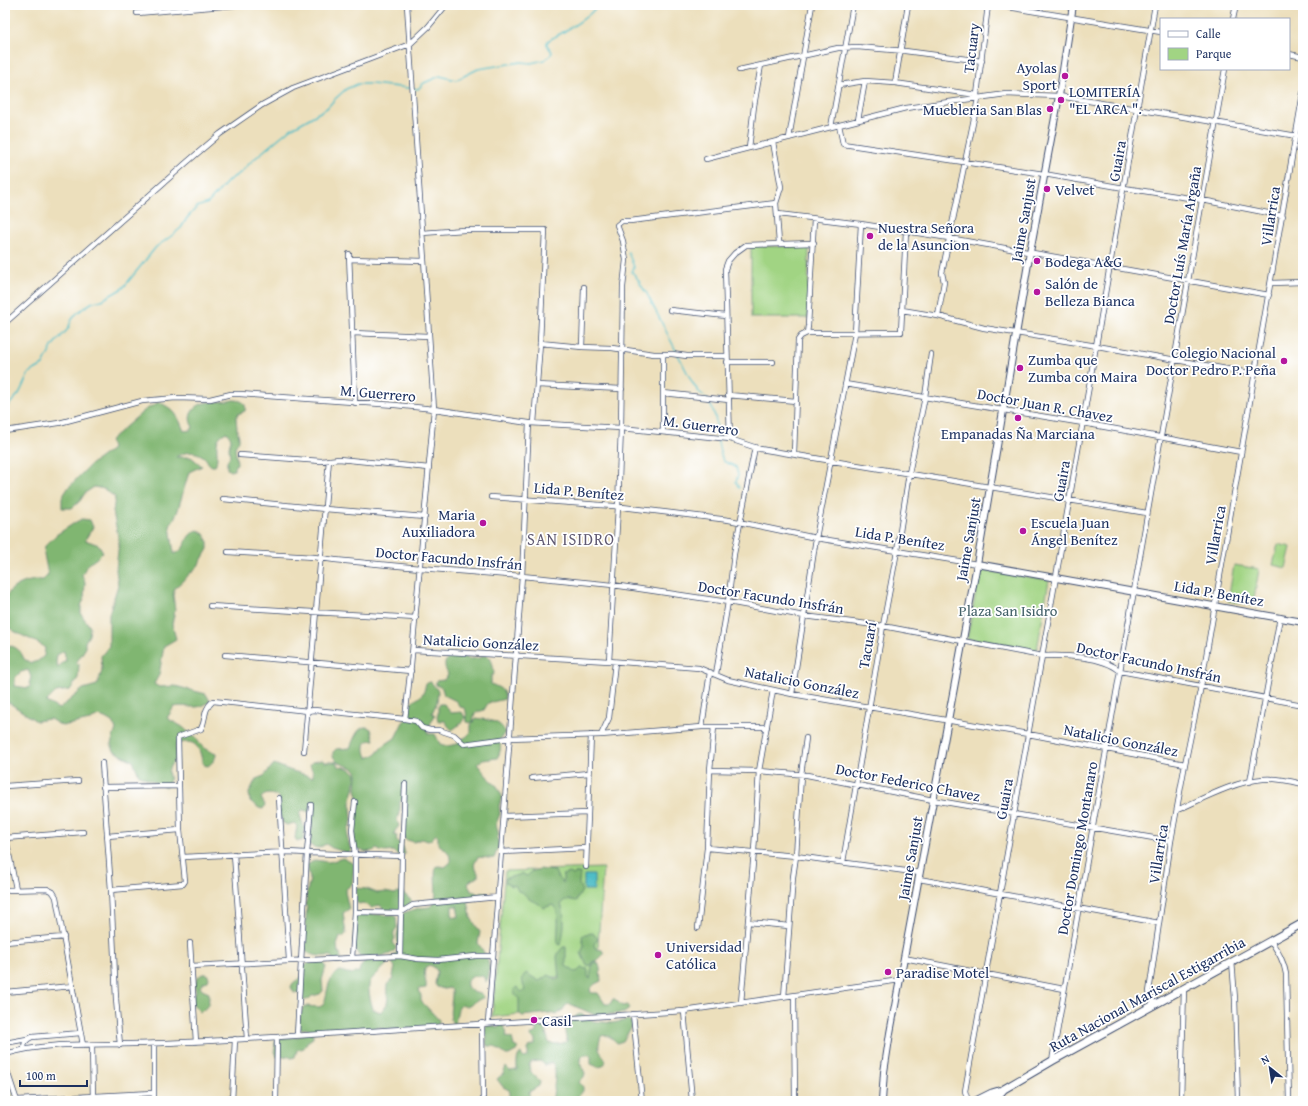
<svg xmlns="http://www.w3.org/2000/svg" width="1308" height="1106" font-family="'Gentium Book Plus',serif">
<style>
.green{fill:#a1d483;stroke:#5e8270}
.forest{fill:#80b671;stroke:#4e7268;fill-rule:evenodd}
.water{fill:#4fbdc7;stroke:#357692}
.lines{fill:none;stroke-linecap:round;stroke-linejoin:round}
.stream{stroke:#4fbdc7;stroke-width:1.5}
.street-casing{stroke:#3a496c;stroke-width:6}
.secondary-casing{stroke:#3a496c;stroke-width:8}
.primary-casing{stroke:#3a496c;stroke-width:9}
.street{stroke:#fff;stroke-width:4.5}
.secondary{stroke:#fff;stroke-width:6}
.primary{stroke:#fff;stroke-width:7}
.poi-dot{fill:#b5179e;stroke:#fff;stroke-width:1.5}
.labels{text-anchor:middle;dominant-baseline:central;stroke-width:3.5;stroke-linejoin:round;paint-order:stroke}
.street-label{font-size:15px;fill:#1b2f5e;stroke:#fff}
.poi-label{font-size:15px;fill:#1b2f5e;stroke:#fff;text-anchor:start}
.park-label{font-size:15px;fill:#436169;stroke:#fff}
.neighbourhood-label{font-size:16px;letter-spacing:1px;fill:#615b73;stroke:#fff}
</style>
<rect width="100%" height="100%" fill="#fff"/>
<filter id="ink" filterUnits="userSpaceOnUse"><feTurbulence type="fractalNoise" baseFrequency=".025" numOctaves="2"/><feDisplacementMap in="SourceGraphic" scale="8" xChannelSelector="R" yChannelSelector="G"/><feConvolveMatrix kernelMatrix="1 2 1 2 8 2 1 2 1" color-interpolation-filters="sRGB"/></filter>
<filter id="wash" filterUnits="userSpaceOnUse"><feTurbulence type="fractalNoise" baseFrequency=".012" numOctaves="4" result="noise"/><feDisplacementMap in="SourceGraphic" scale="16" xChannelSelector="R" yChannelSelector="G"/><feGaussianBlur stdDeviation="0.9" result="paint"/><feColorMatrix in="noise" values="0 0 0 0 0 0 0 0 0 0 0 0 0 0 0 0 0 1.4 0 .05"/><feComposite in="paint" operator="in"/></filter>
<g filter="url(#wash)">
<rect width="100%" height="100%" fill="#ecdfbc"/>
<path class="green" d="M751 246 809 247 808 318H751Z
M1278 544 1291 547 1286 568 1273 565Z
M1234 565 1259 569 1253 605 1228 601Z
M980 570 1049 580 1037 650 967 639Z
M603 868 596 978 551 977 529 1013 492 1017 505 871Z"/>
<path class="forest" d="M233 400C241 400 247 402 245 411L238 414 236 418 237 429 239 437V440L235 447 237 463 234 470 230 471 227 469V461L230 456 229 448 231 439 227 432C210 438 221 454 215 466H212C208 464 208 462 206 459 198 450 185 451 176 457H191L202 466 189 472 177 513 170 526 174 554C189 549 182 536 198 530L204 534 208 542V549L198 566 175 588 173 595 175 610 172 624 176 639 164 646 159 675 154 684 159 687 175 686 206 694 210 701C197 712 188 704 174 707L167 718C171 721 175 722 179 725 186 728 188 734 196 737 200 747 206 750 216 754 216 759 212 763 208 766L204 765C202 762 202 760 201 756 197 740 189 741 176 744L175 760C168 767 167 771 170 780L166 787 139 775 133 761 114 751 111 744 116 729 112 722 105 718 99 716 90 720 62 726 50 719 36 721 5 700V692L8 690 5 674V648L8 645C17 647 21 651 24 659L31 663 38 661 44 656 45 648C33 638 15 635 5 624 5 616 3 606 6 598 10 585 30 579 43 580L48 575 44 554 45 546 56 535 76 522 82 519 90 520 93 527 85 540 99 545 103 552C94 563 88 560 82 575L85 582 84 599 81 606V614L90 627 89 635 85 642V649L76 663 79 664 78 678 70 690 56 692 46 702 59 709 83 689 97 685 102 671 101 656 109 646V614L118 585 116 570 119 541 113 512 115 497 104 489 94 487 85 493 80 501 72 508H62V497L68 488 90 465 112 449 110 440 145 410 159 402C175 410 177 414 184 431L191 430 193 427C190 422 189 417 192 412 202 397 219 404 233 400ZM64 651 66 661H64L58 668 56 662 57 655ZM28 670 31 677 29 684 31 686 28 688 15 686V678L21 672Z
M455 653 462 654 468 659 479 658 486 655C493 658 493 667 494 674L491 676V684C500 688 504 689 505 699L488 703 484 710 475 713 473 721 471 723 467 722 466 711 464 708 460 707 456 701 444 695 442 688 436 685V681L444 680 448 674C442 663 445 660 455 653Z
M431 682 438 691 437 702 432 713 435 715 427 730 428 734H435L440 744 447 746 458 744 459 740 466 737 471 732V725L476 718C486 720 501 720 505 732L499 741C502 746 500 754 497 758L483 760 477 764 491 781 497 786 502 796 499 806 500 814 496 824 499 835 497 838 499 844 495 856 494 858C489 859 482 856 477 858L474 865 478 873V877L471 880 468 884 471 891 475 892 478 894 483 892 487 893V895L482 897H471L468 901 471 918 480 932 478 943C486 955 494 968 486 982L483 976H473L467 981C465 989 473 993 481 994L484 997 467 1006 461 1005 458 1009 455 1022 453 1024C447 1015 453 1000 452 990L450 988 444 989 437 987 435 984 437 971 434 967 429 965 426 967C422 975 427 980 426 988L419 989 421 996V1001L439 1020V1023L434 1028 386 1030 379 1027 373 1030 366 1029 363 1027 357 1030C353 1028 351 1030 347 1030 341 1029 335 1029 328 1029 318 1030 317 1033 307 1028 303 1030 301 1029 297 1027L301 1012 305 1006 320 1007C331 999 322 981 340 971 347 973 353 975 359 972L360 968 366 959 383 958 387 960 388 963C383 969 376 974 371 980 366 986 371 1002 373 1009L380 1012C396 1002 380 984 394 979L393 976 395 967 390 960 399 950 397 935 403 913 419 908 429 907 433 905C439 893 433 880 436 867L439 866 445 867 450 863C451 852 446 850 438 844V837L436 834 431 840 428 841 421 839 414 842 404 839V796L400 802V809L397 820 399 826 395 831 394 835 397 836 396 840 403 847 405 854 398 856 393 851C387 852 382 853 377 849 369 853 365 852 357 849L352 839C357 835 355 832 352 826L357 821 355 813 359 806V801L356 789 357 774 356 771 353 768 337 762 333 756V752L336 749 350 748C354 739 359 721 371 729L374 740 367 741C364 745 364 753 368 758L376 754 383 746 395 738 403 722 409 717C408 696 416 704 423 693 425 690 425 686 426 683ZM452 906H457L459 917H452Z
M440 704H444L451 713 462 712 465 718 463 722 452 730 449 727 445 721H438L437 717 438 714V707Z
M322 760 325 762H336L338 766C344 767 352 768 356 774L354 790 351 798V809L352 821 349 827 347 837 351 850 348 853 332 848 326 844 318 848 311 846 309 843 311 840 310 832 312 829 310 812 303 810 300 812V816L304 827V839L301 841H297L295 838 297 826 294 823 287 825 283 823 279 814V797C272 794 266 792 261 798L265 805 263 809 259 808 250 801 249 793 256 779 264 776 274 764 289 770 313 777V772L310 765 312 762Z
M343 858 354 864 352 884 346 889 345 892 349 909 343 913 346 934 343 937H340L337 945 338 952C341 955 341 957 341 962L338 964 335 962 331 956C320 956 311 957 303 949L307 907 305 904 307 900 306 897 310 879 307 865 315 860 329 862Z
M540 869 555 871 558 878 563 883V876L562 875 570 873 573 875 576 873H580L579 884 582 891 576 901C570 900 564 898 561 904 566 919 564 930 561 945L558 944C556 932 562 915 553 905L543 908C537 901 535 903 529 899 523 894 527 894 518 891L515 885 511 886 505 882 506 878 519 875 521 873 527 876 532 871Z
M356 888 367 889 377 893 385 892 395 894 398 892 403 893 412 901C409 906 403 907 398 911L384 910 382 907 379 905 372 908 363 903 359 904 356 902Z
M358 913 383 915H393L396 917 397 928C393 932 393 934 395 938L393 942 396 948C392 959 368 956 359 956L353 946 355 915Z
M593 933 598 939 594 944 595 948 602 950 604 954 599 959 592 962 591 965 587 966 581 953 584 946 582 936 585 934Z
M563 947H566V966L575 972 578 971 581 968 588 969V977L590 979 592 965 594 962 598 963C601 967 600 975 601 981L595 984 590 989 591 993H598L605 1004H610L613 999H615L622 1006 627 1005 629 1006 628 1010 624 1013 595 1015 570 1004 566 1005 562 1011 556 1015 550 1013 522 1016 519 1013V999L514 993V989L517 987 522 992 525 990C523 983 520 978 526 973L539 981 549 975 556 979H559L557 957 558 953Z
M310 962H321L324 963 326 967 322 980 323 991 320 994 312 996 309 999 303 1001 299 992 294 993 291 987C295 976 304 984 303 967Z
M203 974H207L209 978 208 981 204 982 200 987 202 990 209 993C209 1003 209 1007 200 1012L191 1002 193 995 196 992C194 985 195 977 203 974Z
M581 1014 593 1021 612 1023 628 1020 631 1022 632 1026 623 1041 617 1043C612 1038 608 1034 601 1036 600 1040 598 1045 599 1049 601 1056 610 1059 603 1066L598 1067 591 1064V1057L589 1054 582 1056 580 1063 585 1073 584 1077 579 1082 583 1087V1091L578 1097 571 1101H553C552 1092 559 1068 552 1063L544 1065 541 1061 531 1062 529 1065C530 1076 537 1075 540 1082L539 1086 529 1092V1100L524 1101 520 1098 510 1100 508 1097 510 1093 509 1090 503 1087 497 1079 503 1074 506 1067 510 1071 517 1070C517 1064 516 1056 521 1053L522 1056 524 1058 528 1057V1047L535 1045V1040L531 1037V1035L536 1032V1025H539L545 1028 549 1043C555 1044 561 1045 567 1041 565 1035 563 1025 568 1020H572L577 1015Z
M501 1023C505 1028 508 1031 506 1037L512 1038 514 1046 518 1048V1050L509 1055H506L494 1046H487L486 1042 487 1038 484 1028C489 1024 492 1025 498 1027Z
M309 1032 313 1034V1038L307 1042 304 1048 297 1050 295 1057 291 1058 288 1056 277 1057 274 1051 275 1048V1041C283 1036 288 1038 297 1037 302 1036 305 1033 309 1032Z
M5 1080 13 1100V1101H5Z"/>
<path class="water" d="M584 875H594V890H584Z"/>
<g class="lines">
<path class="stream" d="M628 252 634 267 632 272C639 278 640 286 646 292L692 382 698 391 704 396
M706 399C715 409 716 420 717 432 717 442 720 452 723 461L736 467 738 475 736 482 739 488
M5 409 19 394 29 373 43 365 53 345 68 329 71 321 76 314 85 307 93 302 102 300 123 288 156 247 170 237 181 228 187 218 197 207 208 203 229 180 240 173 252 161 279 138 289 130 327 108 335 99 346 89 358 84H371L418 89 424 83 440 76 456 80 478 69 521 62 531 63 544 60 550 56 552 52 547 45V42C551 38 555 37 560 34 573 26 589 17 598 5"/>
</g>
</g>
<g filter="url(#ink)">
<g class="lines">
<defs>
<path id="street" d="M995 5 1161 32
M137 13 236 5
M1233 19 1236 5
M1289 54 1303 57
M739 70 838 48 857 47 905 51 982 61
M895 83 908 5
M839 85 865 81 895 83 977 95 978 99 942 273 944 282 938 316
M977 95 988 5
M858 120 865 81
M839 125 843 144 1044 174 1124 188 1202 200 1283 216
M831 127 853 5
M789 138 812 5
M773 142 781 187 776 203 779 243
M749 148 754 106 761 65
M706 159 906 108 1006 94 1059 96 1303 137
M778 214 861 224 949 238 1269 295
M422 233 464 230H545L540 343 534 423
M349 254 355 403
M349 259 424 261
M1271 283 1303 282
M584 287 582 347 612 348 654 354H672L687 356H727
M670 310 726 316
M902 310 938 316 984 328 1097 346 1255 374
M5 323 186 163 220 134 262 105 293 88 410 44 428 27 446 5
M352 333 429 336
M807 333 901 332 906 231
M540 343 582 347
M727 362H773
M845 384 1083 423 1241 452
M537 385 622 389
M663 393 729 400
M728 395 796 401
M5 431 59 423 142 401 176 398 210 399 231 394H240L395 405 434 409 529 423 621 428 730 439 760 449 1147 513
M663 432V354
M730 439 725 269 728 261 735 253 746 245 814 243
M794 454 798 340 801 336 807 333 808 326 814 219
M240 455 321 461 339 459 429 468
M491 497 614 506 729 520 816 538 977 564
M223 499 325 509 425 517
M228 552 314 557 335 560 420 568 522 576 613 585 728 602 804 616 883 626 1042 656C1064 655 1103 656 1120 671L1303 705
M210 606 416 618
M413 650 609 661 699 668 728 680 792 694 1028 734 1185 764
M225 655 411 671
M609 661 618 507 621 428 623 287 626 260 623 241 617 225 622 221H630L776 203
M716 674 728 602 734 554 755 447
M792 694 816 538 855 333 861 224
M405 719 411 665 434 409 407 5
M702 727 710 672
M601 735 609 718 615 662
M304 751 329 460
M102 763 111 890 116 999 120 1045
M710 770 759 771 807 775 933 800 1171 841
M532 778 589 773
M1250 782 1280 617
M5 786 78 781
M103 787 179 786 178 737 201 729C207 718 202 711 213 701L308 711 314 710 405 719 416 721 422 728 430 730H439L454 735 464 744 509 738 601 735 702 727H767
M279 798 289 960
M1177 810C1202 799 1236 781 1263 779 1277 778 1290 781 1303 784
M504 816 588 813
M5 834 16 889
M107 836 180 830
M5 838 83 832
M707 848 796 856 920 873
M501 852 586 848
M234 854 247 1039
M183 857 287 852 307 853 402 856
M843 862 883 626 897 551 909 473 925 397 931 354
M586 867 591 735
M919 879 1159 923
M5 890 47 889 53 892 56 897 83 1045
M111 890 183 884 185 881 180 830 179 786
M355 912 400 913 413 905 498 897
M748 922 789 926
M698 928 707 848 710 770 714 727
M1271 941C1278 952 1284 961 1286 974L1289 1101
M5 942 64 937
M190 943 196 1042
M400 956 402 856 405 784
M352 958 355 912V855L352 830 355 802
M904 958 1064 989
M1232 961 1235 999 1238 1101
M191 966 352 958 400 956 418 959 438 960 476 956H493
M5 992 73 986
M794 996 795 1101
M784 997 793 877 796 856 801 775 806 738
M741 1003 754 851 759 771 773 690
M1154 1004 1149 992 1171 841 1185 764 1201 686 1303 93
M684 1011 692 1101
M633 1014 642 1101
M482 1023 483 1101
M488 1023 522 576 529 423
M297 1035 307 853 311 805
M5 1043 27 1039
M92 1045 93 1101
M24 1049C24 1043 25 1040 32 1037L81 1033
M5 1054C46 1042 90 1045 132 1044 180 1043 229 1040 277 1037
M1052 1061 1225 69
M5 1065 17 1101
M17 1100 153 1093
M154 1101V1044
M232 1101 235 1039
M276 1101 277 1037 684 1011 900 980
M968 1101 965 1091 1056 577 1155 5
M1181 1101 1184 988"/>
<path id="secondary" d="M977 564 1303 622
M882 1101 884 1072 890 1033 977 564 1030 252 1059 96 1073 5"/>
<path id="primary" d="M976 1101 992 1093 1002 1090
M990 1101 996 1098 1004 1089 1052 1061 1303 923"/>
</defs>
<use href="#street" class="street-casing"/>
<use href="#secondary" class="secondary-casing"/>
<use href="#primary" class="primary-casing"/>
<use href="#street" class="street"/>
<use href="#secondary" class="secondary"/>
<use href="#primary" class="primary"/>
</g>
</g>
<g class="poi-dot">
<circle cx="1065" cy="76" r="4"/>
<circle cx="1061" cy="100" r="4"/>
<circle cx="1050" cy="109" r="4"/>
<circle cx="1047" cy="189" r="4"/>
<circle cx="870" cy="236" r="4"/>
<circle cx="1037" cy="261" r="4"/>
<circle cx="1037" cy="292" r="4"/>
<circle cx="1284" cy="361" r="4"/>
<circle cx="1020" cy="368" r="4"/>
<circle cx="1018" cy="418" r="4"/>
<circle cx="483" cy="523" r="4"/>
<circle cx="1023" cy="531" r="4"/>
<circle cx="658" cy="955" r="4"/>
<circle cx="888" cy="972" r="4"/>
<circle cx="534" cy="1020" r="4"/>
</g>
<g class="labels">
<g class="street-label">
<text transform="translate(971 48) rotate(-83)">Tacuary</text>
<text transform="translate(1117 161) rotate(-80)">Guaira</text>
<text transform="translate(1270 216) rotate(-81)">Villarrica</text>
<text transform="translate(1023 220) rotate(-80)">Jaime Sanjust</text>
<text transform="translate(1182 245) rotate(-80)">Doctor Luís María Argaña</text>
<text transform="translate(378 393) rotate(5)">M. Guerrero</text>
<text transform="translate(1045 405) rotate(10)">Doctor Juan R. Chavez</text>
<text transform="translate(701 425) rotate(8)">M. Guerrero</text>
<text transform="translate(1061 481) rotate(-80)">Guaira</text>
<text transform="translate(579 491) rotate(5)">Lida P. Benítez</text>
<text transform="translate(1215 535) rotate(-80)">Villarrica</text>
<text transform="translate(900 538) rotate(9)">Lida P. Benítez</text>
<text transform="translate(968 539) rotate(-80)">Jaime Sanjust</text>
<text transform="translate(449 558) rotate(5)">Doctor Facundo Insfrán</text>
<text transform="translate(1219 593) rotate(10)">Lida P. Benítez</text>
<text transform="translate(771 597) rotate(9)">Doctor Facundo Insfrán</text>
<text transform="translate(481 642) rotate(3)">Natalicio González</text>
<text transform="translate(867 645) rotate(-80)">Tacuarí</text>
<text transform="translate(1149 662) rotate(12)">Doctor Facundo Insfrán</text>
<text transform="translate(802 682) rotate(11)">Natalicio González</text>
<text transform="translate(1121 740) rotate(11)">Natalicio González</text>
<text transform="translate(908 782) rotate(11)">Doctor Federico Chavez</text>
<text transform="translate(1004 799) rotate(-80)">Guaira</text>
<text transform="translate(1077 848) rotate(-80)">Doctor Domingo Montanaro</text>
<text transform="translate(1158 854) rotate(-81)">Villarrica</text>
<text transform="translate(910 858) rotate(-80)">Jaime Sanjust</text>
<text transform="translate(1147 994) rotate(-29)">Ruta Nacional Mariscal Estigarribia</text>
</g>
<g class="poi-label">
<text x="1057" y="67" text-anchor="end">Ayolas<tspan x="1057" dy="17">Sport</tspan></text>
<text x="1069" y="91">LOMITERÍA<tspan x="1069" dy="17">"EL ARCA ".</tspan></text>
<text x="1042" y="109" text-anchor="end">Muebleria San Blas</text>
<text x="1055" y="189">Velvet</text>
<text x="878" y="227">Nuestra Señora<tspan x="878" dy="17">de la Asuncion</tspan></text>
<text x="1045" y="261">Bodega A&amp;G</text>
<text x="1045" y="283">Salón de<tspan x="1045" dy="17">Belleza Bianca</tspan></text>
<text x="1276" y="352" text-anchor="end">Colegio Nacional<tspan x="1276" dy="17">Doctor Pedro P. Peña</tspan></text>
<text x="1028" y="359">Zumba que<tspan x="1028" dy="17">Zumba con Maira</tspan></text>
<text x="1018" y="433" text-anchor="middle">Empanadas Ña Marciana</text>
<text x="475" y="514" text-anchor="end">Maria<tspan x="475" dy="17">Auxiliadora</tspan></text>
<text x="1031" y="522">Escuela Juan<tspan x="1031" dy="17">Ángel Benítez</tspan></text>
<text x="666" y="946">Universidad<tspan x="666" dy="17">Católica</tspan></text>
<text x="896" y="972">Paradise Motel</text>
<text x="542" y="1020">Casil</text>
</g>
<g class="park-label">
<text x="1008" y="610">Plaza San Isidro</text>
</g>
<g class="neighbourhood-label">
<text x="571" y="539">SAN ISIDRO</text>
</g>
</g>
<rect width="1308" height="1106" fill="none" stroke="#fff" stroke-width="20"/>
<rect x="1160" y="18" width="130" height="52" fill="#ffffff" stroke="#a4acbf"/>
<rect x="1168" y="31" width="20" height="6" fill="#ffffff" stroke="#a4acbf"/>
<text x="1196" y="38" font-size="12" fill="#1b2f5e">Calle</text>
<rect x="1168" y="48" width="20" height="12" fill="#a1d483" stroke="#a4acbf"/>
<text x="1196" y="58" font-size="12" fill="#1b2f5e">Parque</text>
<g transform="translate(1270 1068) rotate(330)" stroke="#ffffff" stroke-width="3" paint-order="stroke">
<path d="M0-3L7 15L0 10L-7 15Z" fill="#1b2f5e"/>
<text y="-6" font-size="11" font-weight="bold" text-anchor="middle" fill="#1b2f5e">N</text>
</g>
<path d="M20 1080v6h67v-6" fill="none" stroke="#1b2f5e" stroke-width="2"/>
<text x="26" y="1080" font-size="12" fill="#1b2f5e" stroke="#ffffff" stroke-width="3" paint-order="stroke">100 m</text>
</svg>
